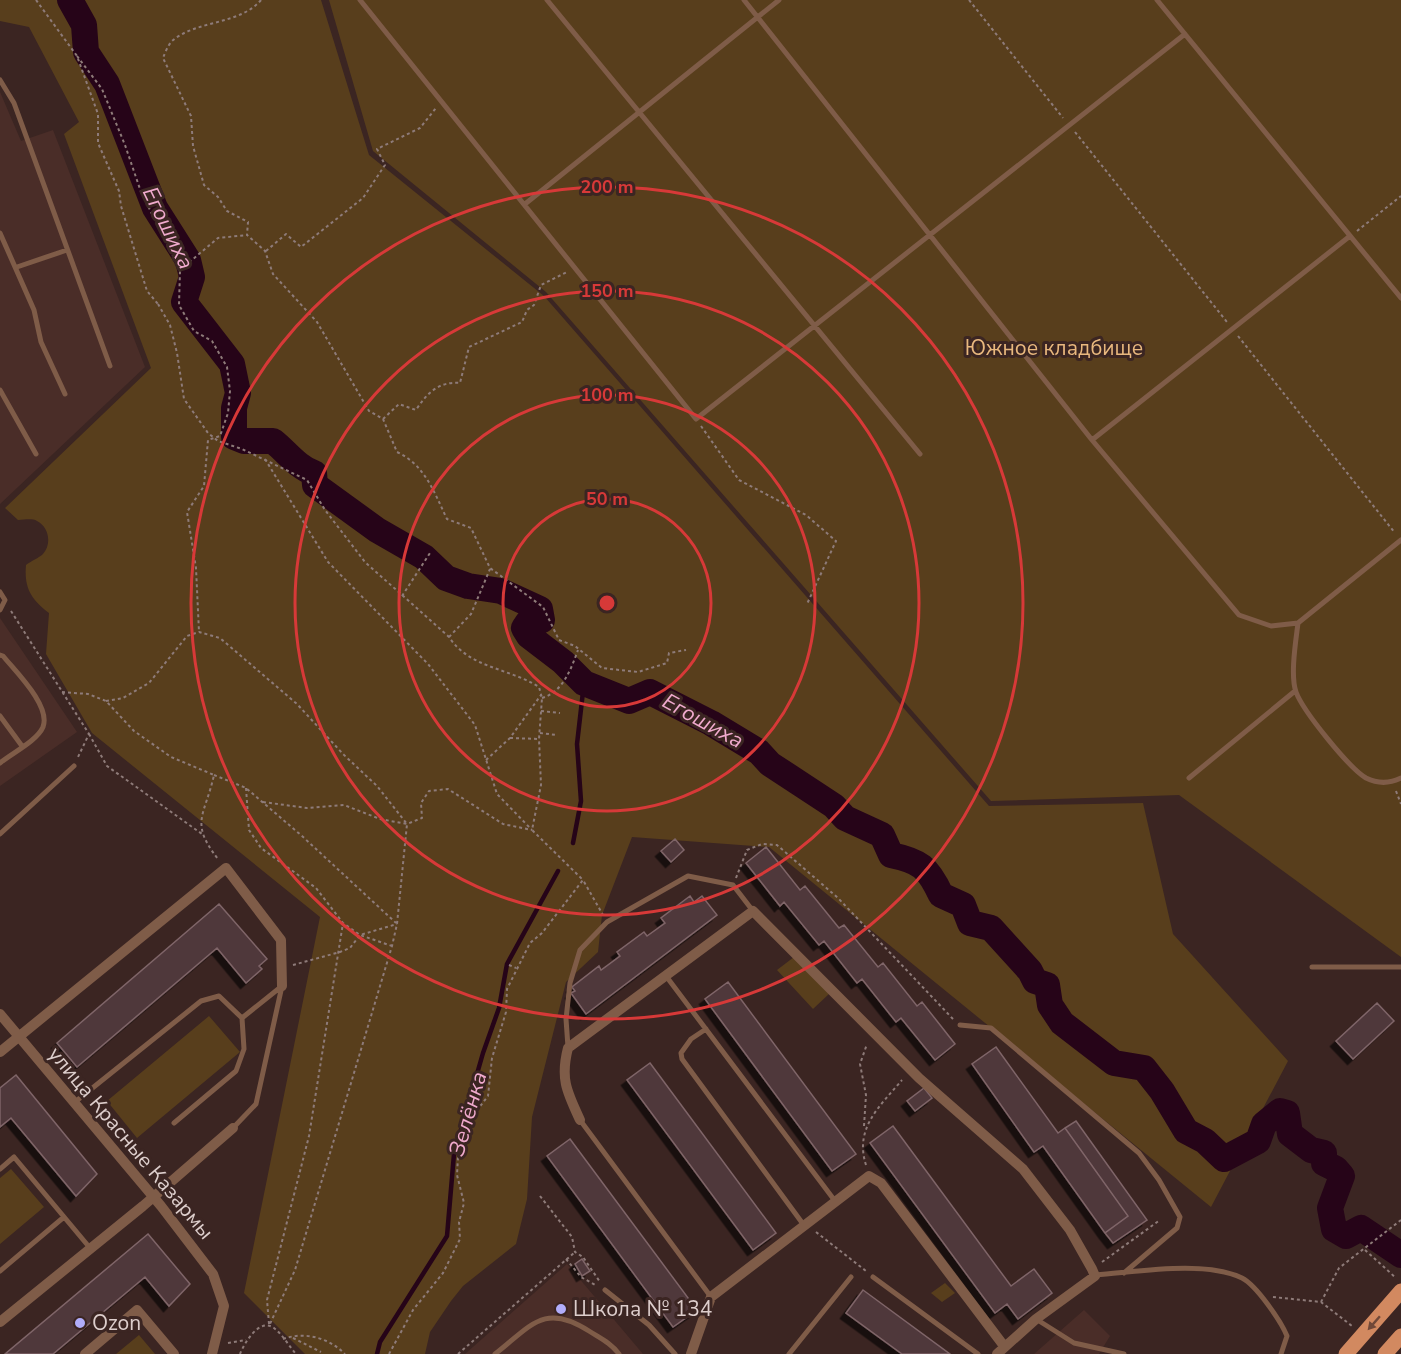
<svg xmlns="http://www.w3.org/2000/svg" width="1401" height="1354" font-family="'Nunito Sans',sans-serif">
<style>
.built{fill:#4a2d28}
.green{fill:#583e1c}
.lines{fill:none;stroke-linecap:round;stroke-linejoin:round}
.stream{stroke:#260418;stroke-width:4.5}
.river{stroke:#260418;stroke-width:26}
.building{fill:#4f373b;stroke:#7f6568;stroke-width:1.5;filter:url(#shadow)}
.path{stroke:#8e7b79;stroke-width:2;stroke-dasharray:3 3;stroke-linecap:butt}
.lane{stroke:#7f5c48;stroke-width:5}
.street{stroke:#7f5c48;stroke-width:10}
.path-bridge{stroke:#8e7b79;stroke-width:2;stroke-dasharray:3 3;stroke-linecap:butt}
.primary-bridge{stroke:#d28960;stroke-width:15}
.oneway{fill:#704838}
.ring{fill:none;stroke:#d73938;stroke-width:3}
.poi-dot{fill:#b1adfa;stroke:#3b2522;stroke-width:2}
.labels{text-anchor:middle;dominant-baseline:central;stroke-width:6;stroke-linejoin:round;paint-order:stroke}
.park-label{font-size:21px;fill:#e9b87e;stroke:#3b2522}
.street-label{font-size:21px;fill:#ddcecc;stroke:#3b2522}
.poi-label{font-size:21px;fill:#ddcecc;stroke:#3b2522;text-anchor:start}
.water-label{font-size:22px;font-style:italic;fill:#f0aacd;stroke:#3b2522}
.centre{fill:#d73938;stroke:#3b2522;stroke-width:3}
.ring-label{font-size:18px;text-anchor:middle;font-weight:bold;fill:#d73938;stroke:#3b2522;stroke-width:6;stroke-linejoin:round;paint-order:stroke}
</style>
<defs>
<filter id="shadow"><feDropShadow dx="-5.5" dy="5.5" stdDeviation="0" flood-color="#0009"/></filter>
</defs>
<rect width="100%" height="100%" fill="#3b2522"/>
<path class="built" d="M0 92 21 141 53 130 145 367 0 504Z
M0 618 77 732 0 786Z
M567 1264 643 1354H465Z
M1084 1310 1110 1336 1099 1354H1034Z"/>
<path class="green" d="M0 0H321L369 155 544 296 989 806 1143 803 1173 934 1288 1061 1211 1207 769 847 632 837 602 915 598 952 566 982 532 1117 527 1199 516 1244 463 1286 451 1301 430 1332 425 1354H305L244 1293 320 917 92 733 46 654 49 613C31 599 24 588 26 565 31 561 39 558 43 554 52 544 49 527 37 521 32 518 24 520 18 520L5 508 151 368 64 134 79 122 29 27 0 21Z
M329 0H1401V957L1179 795 991 801 546 292 373 151Z
M794 957 830 993 813 1009 777 970Z
M209 1016 240 1052 137 1138 107 1101Z
M11 1169 44 1207 0 1244V1178Z
M945 1283 955 1293 942 1302 931 1293Z
M139 1335 155 1354H116Z"/>
<g class="lines">
<path class="stream" d="M573 843 581 801 577 744 584 683
M377 1354 380 1342 447 1236 454 1154 483 1053 499 1008 507 964 558 871"/>
<path class="river" d="M70 0 84 25 86 52 107 84 155 208 188 260 192 277 184 302 232 364 238 393 234 408V437L244 441H273C287 452 297 467 314 473L315 485 377 530 424 557 446 578 468 586 501 591 540 609 542 620 528 622 524 628 529 636 563 662 584 683 629 701 650 692 711 723 759 752 770 764 834 806 845 818 882 835 891 855C920 861 928 867 941 895L963 905 970 923 991 928 1030 971 1035 981 1047 985 1050 1005 1062 1023 1114 1063 1144 1068 1162 1091 1186 1131 1205 1141 1224 1159 1258 1141 1264 1124 1280 1111 1287 1113 1290 1134 1311 1150 1324 1153V1163L1336 1169 1342 1176 1330 1208 1334 1229 1346 1236 1361 1228 1401 1255"/>
</g>
<path class="building" d="M675 839 684 850 671 862 661 851Z
M766 847 800 890 805 886 839 928 844 925 878 967 883 963 917 1006 922 1002 955 1044 935 1060 901 1018 896 1022 862 979 857 983 824 941 819 945 784 902 780 906 746 863Z
M690 896 694 902 702 896 717 915 586 1014 571 993 575 991 572 987 599 966 601 970 620 956 617 952 644 932 647 936 665 923 661 918Z
M219 904 267 959 259 966 262 969 246 983 217 948 77 1067 57 1043Z
M728 982 856 1154 832 1171 705 999Z
M1377 1003 1394 1021 1353 1059 1336 1041Z
M996 1047 1058 1133 1065 1128 1128 1216 1105 1233 1043 1146 1034 1152 972 1064Z
M650 1063 776 1233 753 1250 627 1080Z
M16 1075 97 1174 76 1196 11 1118 0 1127V1088Z
M924 1088 932 1098 915 1111 907 1101Z
M1076 1121 1147 1220 1113 1243 1105 1233 1128 1216 1065 1128Z
M893 1126 1011 1286 1034 1269 1052 1293 1018 1319 1007 1304 995 1313 870 1143Z
M570 1139 697 1310 673 1327 547 1156Z
M148 1234 190 1284 169 1306 145 1277 53 1354H5Z
M582 1259 590 1271 582 1276 575 1264Z
M863 1290 950 1354H902L846 1313Z"/>
<g class="lines">
<path class="path" d="M36 0 77 56 98 114V143L119 191 121 206 147 291 158 304
M261 0C240 25 196 20 172 41 168 45 165 53 163 58L191 116 193 146 204 185 218 197 227 211 248 222 247 235 265 251 273 274 317 322 369 411 383 419 397 452C425 465 434 492 447 519L471 528 490 568 543 607 559 640 575 646 602 668 638 672 667 663 669 653 686 650
M969 0 1063 118
M77 56 102 89 125 145 141 192 180 270 179 305 194 331 212 341 227 367 230 391 228 413 220 436 208 440 204 486 187 512 196 568 199 632
M1075 132 1227 322
M1357 231 1401 196
M266 251 286 234 301 247 363 198 385 165 377 149 420 128 436 108
M180 270 218 238 247 235
M1238 336 1395 533
M383 419 399 404 416 410C427 393 439 381 460 383L469 347 522 322 527 310 534 305 541 285 567 272
M701 426 739 480 806 515 836 541 807 604
M265 459 328 562 428 664 475 725 497 794 532 830
M402 596 430 553
M11 611 89 734 78 757
M449 637 471 614 490 569
M62 692 88 694 106 701 134 731 171 757 214 775C205 816 189 822 218 859
M542 698C563 692 571 669 578 650
M106 701 123 698 149 683 187 636 199 632 220 638 297 704 343 754 377 786 407 824 397 924 392 946 295 1270 269 1326
M541 711 560 713
M540 733 556 735
M89 734 107 766 202 834
M510 738 539 739
M486 760 510 738 541 695
M214 775 246 788 302 836 396 923
M246 788 249 830 261 848 316 888 343 923 360 935 392 946
M1396 791 1401 804
M263 802 307 808 344 805 380 819 407 824 422 818 421 803 429 791 448 789 503 824 532 830
M736 878 747 850 762 844 777 845 838 898 953 1019
M293 965 340 952 350 948 360 935 397 924
M509 965 516 968
M864 1126 866 1095 860 1064 867 1044
M866 1165C854 1128 880 1106 902 1080
M540 1196 572 1237 575 1252 583 1257 600 1282
M816 1232 866 1271
M1365 1250 1396 1278
M566 1259 581 1277 597 1286
M1102 1262 1160 1220
M1273 1297 1321 1302 1352 1326
M1321 1302 1339 1268 1401 1220
M269 1324 267 1300 309 1136 343 923
M293 1338 321 1352
M283 1339C305 1331 329 1338 345 1354
M228 1343 246 1340
M240 1354C244 1344 259 1317 274 1328 282 1334 289 1346 296 1354
M389 1354 413 1310 443 1273 460 1239 459 1222 464 1203 457 1175 458 1157 468 1122 488 1096 492 1058 506 1012 507 989 530 943 542 933 583 880 603 915
M458 1354 575 1252"/>
<path class="lane" d="M360 0 696 419 1185 34
M547 0 920 454
M744 0 1092 440 1239 615 1271 626 1298 623C1296 640 1290 675 1296 692 1303 711 1349 768 1366 778 1378 784 1389 784 1401 778
M1157 0 1401 298
M0 80 14 103 110 366
M525 204 779 0
M0 233 34 310 41 342 65 394
M17 267 67 250
M0 390 36 454
M1092 440 1350 236
M0 592 5 600 0 610
M1298 623 1401 540
M0 655 3 656C16 672 51 706 43 727 37 741 12 753 0 763
M0 716 22 746
M1189 778 1295 691
M0 834 74 766
M1312 967H1401
M666 976 835 1201
M960 1025 991 1028 1139 1153 1159 1180 1180 1217 1177 1228 1124 1273
M706 1029 691 1039 681 1053 682 1059 803 1224
M568 1047 566 1019 570 983 580 950 607 922 688 876 733 885 753 911
M75 1102 201 1001 219 996 242 1018 282 986 256 1104 233 1128
M580 1120 711 1297
M174 1123 236 1071 244 1049 242 1018
M0 1169 14 1157 90 1248
M0 1271 64 1217
M1096 1275C1137 1272 1204 1260 1242 1278 1256 1285 1281 1321 1287 1336L1281 1354
M873 1277 978 1354
M605 1290 649 1325 675 1354
M1036 1319 1074 1343 1124 1354
M495 1354C531 1326 544 1302 589 1331 600 1338 611 1343 619 1354
M789 1354 851 1277"/>
<path class="street" d="M0 1014 161 1206 213 1274 224 1306 212 1354
M0 1052 226 868 281 940 282 986
M580 1120C567 1092 560 1079 568 1048L753 911 919 1078 1023 1169 1070 1230 1092 1269 1095 1276 1036 1319 997 1354
M0 1322 143 1206 233 1128
M85 1354 137 1310 174 1354
M691 1354 711 1297 869 1176 881 1183 1004 1346"/>
<path class="path-bridge" d="M158 304 170 325 177 353 184 399 208 433 218 441 242 449 307 480 325 510 365 562 449 637C469 668 509 668 539 687L542 698 539 739 541 785 532 830 583 880"/>
<path class="primary-bridge" d="M1346 1354 1401 1291
M1385 1354 1401 1336"/>
</g>
<defs><path id="oneway-solid" d="M-6-.8H1V-3.2L6.5 0L1 3.2V.8H-6Z" transform="scale(1.5)"/></defs>
<use class="oneway" href="#oneway-solid" transform="translate(1374 1323) rotate(131)"/>
<g class="ring">
<circle cx="607" cy="603" r="104"/>
<circle cx="607" cy="603" r="208"/>
<circle cx="607" cy="603" r="312"/>
<circle cx="607" cy="603" r="416"/>
</g>
<g class="poi-dot">
<circle cx="561" cy="1309" r="6"/>
<circle cx="80" cy="1323" r="6"/>
</g>
<g class="labels">
<g class="park-label">
<text x="1054" y="348">Южное кладбище</text>
</g>
<g class="street-label">
<text transform="translate(131 1143) rotate(50)">улица Красные Казармы</text>
</g>
<g class="poi-label">
<text x="573" y="1309">Школа № 134</text>
<text x="92" y="1323">Ozon</text>
</g>
<g class="water-label">
<text transform="translate(168 228) rotate(64)">Егошиха</text>
<text transform="translate(703 721) rotate(29)">Егошиха</text>
<text transform="translate(468 1114) rotate(-74)">Зелёнка</text>
</g>
</g>
<circle cx="607" cy="603" r="9" class="centre"/>
<g class="ring-label">
<text x="607" y="193">200 m</text>
<text x="607" y="297">150 m</text>
<text x="607" y="401">100 m</text>
<text x="607" y="505">50 m</text>
</g>
</svg>
